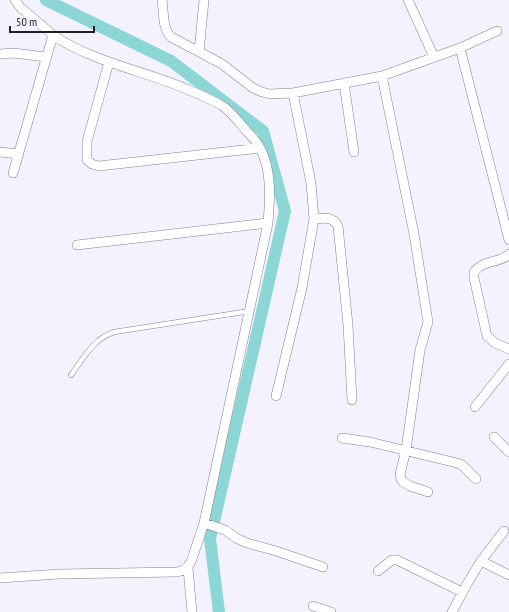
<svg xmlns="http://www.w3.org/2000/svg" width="509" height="612" font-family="'PT Sans Narrow',sans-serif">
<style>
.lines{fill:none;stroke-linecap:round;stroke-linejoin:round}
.canal{stroke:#8cd6d6;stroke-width:12}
.lane-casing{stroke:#848192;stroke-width:5.5}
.street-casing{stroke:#848192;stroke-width:10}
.lane{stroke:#fff;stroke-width:4.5}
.street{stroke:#fff;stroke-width:9}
</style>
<rect width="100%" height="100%" fill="#f4f2fe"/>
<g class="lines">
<path class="canal" d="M46 0 171 61 263 131 285 211 210 539 219 612"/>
<defs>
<path id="lane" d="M71 375C83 359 94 338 114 332L250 311"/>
<path id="street" d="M162 0C164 12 162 28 171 37L222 64 253 88 262 92 270 94 293 93 382 76 460 48 497 31
M408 0 434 57
M460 48 509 240
M199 52 204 0
M0 54 13 53 46 57
M109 62 87 141V160L92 164 99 166 260 148
M382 76 414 234 428 322 420 350 406 450 400 474 401 479 403 482 410 486 428 492
M344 83 354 152
M0 152 19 154
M13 173 53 35 21 8 15 0
M314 219C325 218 332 216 338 226L348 325 352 400
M77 245 268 223
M509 254C499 264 484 259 474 272V278L487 336 495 343 509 349
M276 396 302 288 314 219 311 183 293 93
M475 407 509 364
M494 437 509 452
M342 438 370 442 457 463 462 465 476 479
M204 523 225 530 236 538 247 543 276 551 323 567
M481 561 509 575
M188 568 192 612
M378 571 392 560H397L462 592
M0 578 59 574 177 572C184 571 187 568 191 562L204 523 268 223C270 199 272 170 260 148 256 140 249 134 243 127 237 120 232 113 224 107 213 100 201 95 189 90 145 71 92 62 53 35
M313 606 331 612
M452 612 467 584 481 561 504 531"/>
</defs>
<use href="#lane" class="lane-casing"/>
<use href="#street" class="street-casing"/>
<use href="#lane" class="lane"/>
<use href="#street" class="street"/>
</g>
<path d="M10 26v6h84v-6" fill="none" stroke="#211f26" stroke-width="2"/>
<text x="16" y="26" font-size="12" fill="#211f26" stroke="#f4f2fe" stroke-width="3" paint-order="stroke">50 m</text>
</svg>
